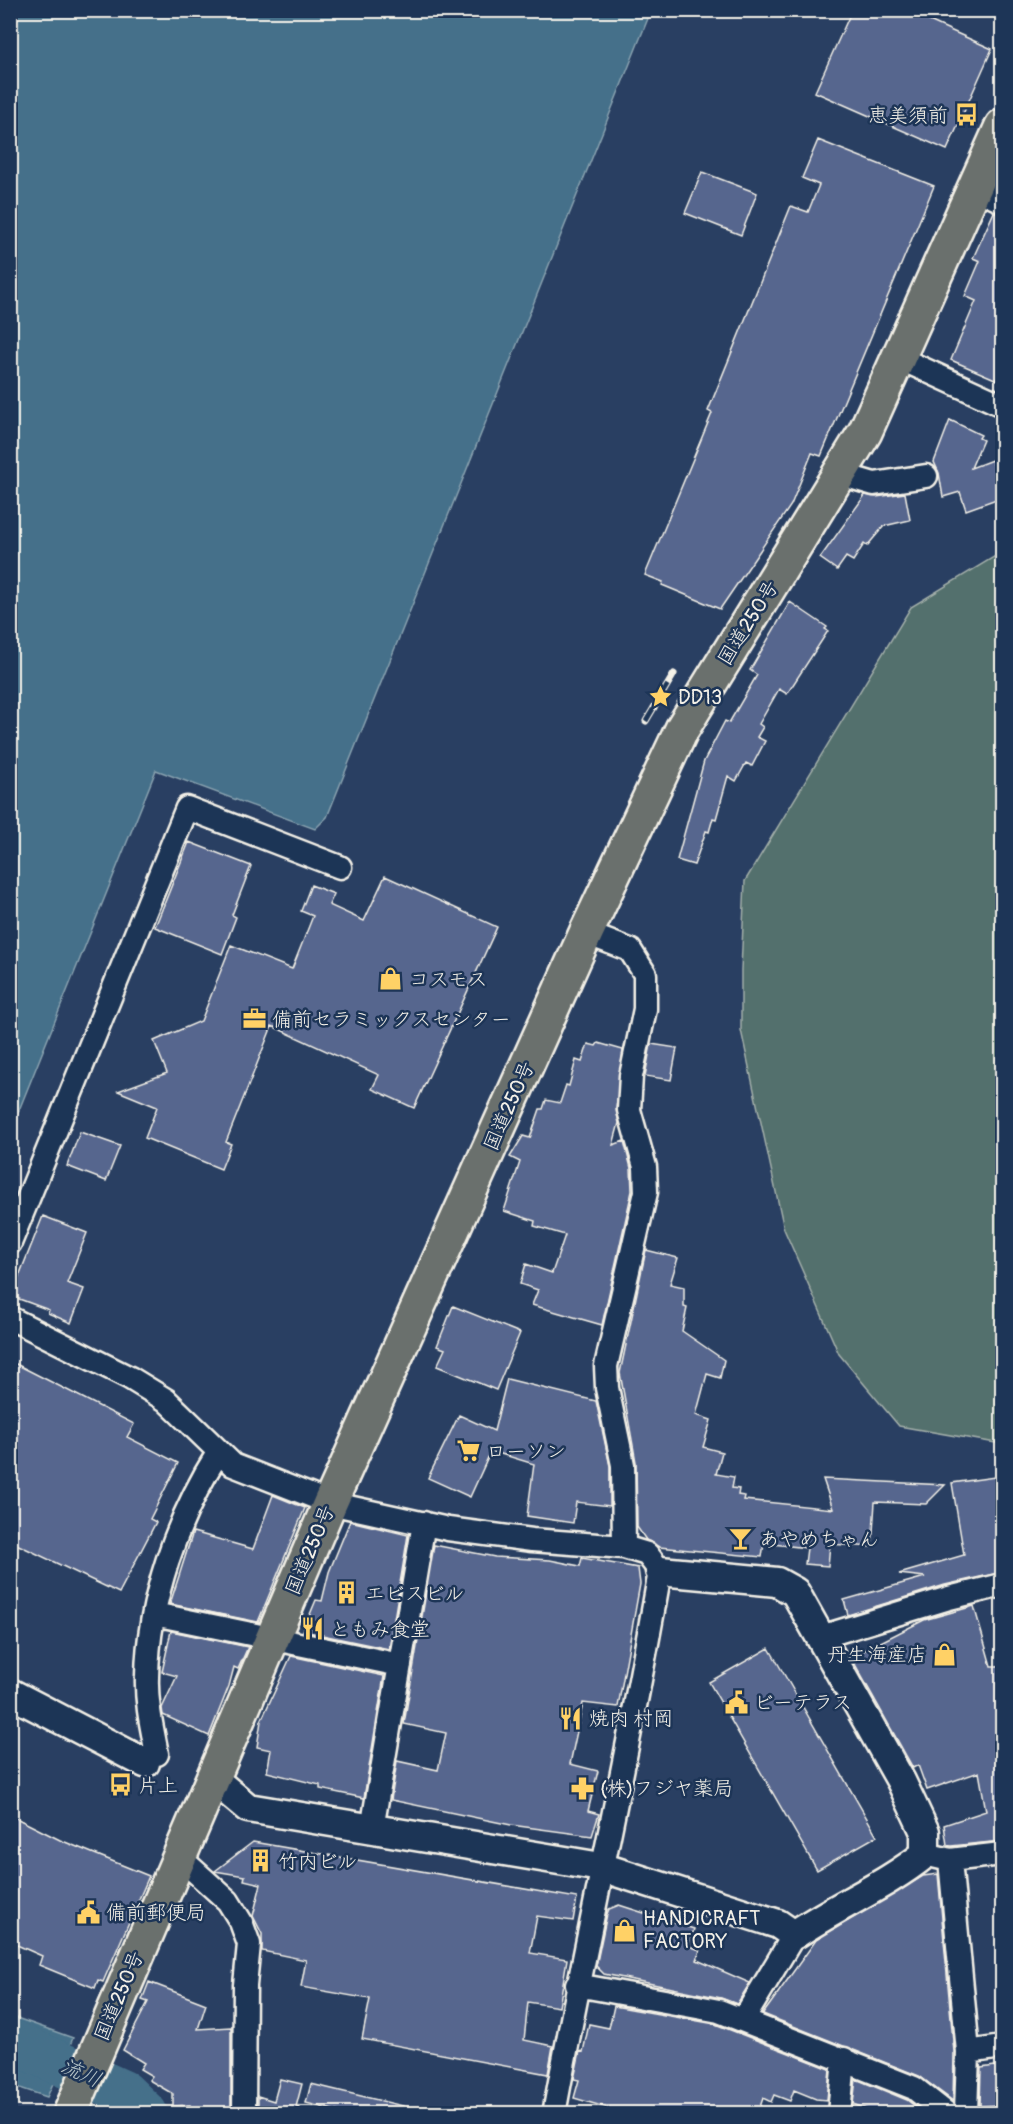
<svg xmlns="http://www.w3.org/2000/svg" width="1013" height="2124" font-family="Pangolin,'Klee One',sans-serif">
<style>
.green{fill:#536f6d;stroke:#a4b0aa;stroke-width:1.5}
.water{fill:#446f8a;stroke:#8aa3b0;stroke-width:1.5}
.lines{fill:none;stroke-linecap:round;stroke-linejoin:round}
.river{stroke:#446f8a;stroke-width:44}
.building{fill:#57668e;stroke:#f4f1e8;stroke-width:1.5}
.minor-casing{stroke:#f4f1e8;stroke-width:27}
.tertiary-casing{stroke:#f4f1e8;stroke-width:33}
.trunk-casing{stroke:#f4f1e8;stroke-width:38}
.minor{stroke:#1d3557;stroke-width:22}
.tertiary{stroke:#1d3557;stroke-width:28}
.trunk{stroke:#6b706d;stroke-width:33}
.rail-casing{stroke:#f4f1e8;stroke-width:7}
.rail{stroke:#1d3557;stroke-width:4.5;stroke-dasharray:14;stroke-linecap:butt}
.labels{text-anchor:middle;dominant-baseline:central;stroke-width:5;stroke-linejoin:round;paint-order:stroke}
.poi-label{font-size:20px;fill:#f4f1e8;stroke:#1d3557;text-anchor:start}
.street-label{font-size:20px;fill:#f4f1e8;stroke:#1d3557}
.water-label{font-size:21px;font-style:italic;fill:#b6c4c7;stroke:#1d3557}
</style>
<rect width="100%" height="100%" fill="#293f62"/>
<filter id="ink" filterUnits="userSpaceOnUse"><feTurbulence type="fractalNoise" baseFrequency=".0167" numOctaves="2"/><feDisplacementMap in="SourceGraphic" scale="12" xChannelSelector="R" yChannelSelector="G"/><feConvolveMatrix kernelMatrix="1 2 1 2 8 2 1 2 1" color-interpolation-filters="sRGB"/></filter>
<g filter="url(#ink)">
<path class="green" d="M1002 552V1444L899 1426 839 1354 784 1229 741 1030V970L745 881 911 607Z"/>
<path class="water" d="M11 10 651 11 327 817 315 829 156 770 11 1130Z
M11 2016 73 2038 47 2097 11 2085Z"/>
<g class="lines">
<path class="river" d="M10 2041 123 2092 146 2114"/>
</g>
<path class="building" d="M852 10H905L992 49 947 150 815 92Z
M818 140 934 186 821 456 812 453 791 505 720 609 662 585 663 582 645 575 712 413 708 411 791 206 808 212 819 185 802 178Z
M702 172 757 193 741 235 685 213Z
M994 212 1002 214V382L951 360 976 301 965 296 980 261 973 258Z
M950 420 981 435 979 438 983 440 971 468 992 460 1002 489V497L966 510 960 492 943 497 939 473 934 462Z
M905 493 910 520 884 526 867 546 864 544 853 561 846 557 837 570 820 558 865 495 876 497Z
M790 602 827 627 825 629 828 631 787 694 779 689 759 724 763 727 757 737 765 741 752 766 746 763 736 781 728 776 716 819 713 818 709 832 706 831 694 865 677 860 704 761 725 721 729 723 757 675 750 670Z
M189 842 251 866 232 915 236 917 222 954 155 927Z
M385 876 497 927 414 1108 372 1089 379 1075 272 1026 226 1142 231 1144 221 1169 145 1138 157 1107 118 1091 167 1073 154 1041 201 1021 231 945 292 969 313 916 301 911 311 885 334 894 329 905 364 921Z
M598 1043 623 1050 616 1109 619 1123 613 1145 624 1141 631 1168 632 1191 602 1325 532 1305 538 1290 520 1284 526 1264 552 1273 565 1235 534 1226 535 1221 504 1211 520 1162 510 1157 523 1136 530 1138 540 1109H543L546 1100 560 1103 566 1085 569 1086 576 1060 582 1062 588 1044 596 1046Z
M651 1044 677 1048 671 1080 645 1076Z
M80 1132 120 1146 106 1181 67 1166Z
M43 1216 87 1233 67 1283 84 1289 71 1323 48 1313 49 1310 11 1296Z
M646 1250 678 1258 670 1284 684 1287V1307L687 1308 682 1331 724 1360 720 1378 707 1374 696 1415 711 1420 703 1447 722 1452 716 1474 734 1477 732 1488 739 1489 738 1495 745 1496 744 1500 833 1509 823 1479 945 1485 926 1504 875 1502 872 1547 830 1544 828 1566 805 1564 807 1548 764 1543 762 1557 659 1547 646 1540 637 1527 636 1462 620 1373Z
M453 1306 520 1333 496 1390 437 1366 445 1349 437 1346Z
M10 1361 134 1424 127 1437 178 1463 150 1519 156 1522 119 1593 10 1541Z
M507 1379 596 1401 610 1466V1506L576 1502 573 1523 527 1516 534 1464 491 1451 470 1497 428 1478 459 1415 494 1431Z
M1002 1476V1572L945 1585 848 1615 844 1600 925 1577 899 1574 964 1555 952 1483Z
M273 1495 305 1508 258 1622 170 1604 193 1532 253 1549Z
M350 1521 408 1535 389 1649 303 1631 316 1600 322 1601 329 1572Z
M434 1545 495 1557 550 1560 580 1566 582 1558 638 1568 640 1584 618 1707 583 1703 570 1764 598 1771 588 1811 599 1814 592 1836 511 1825 391 1800 397 1761 438 1770 446 1733 404 1724Z
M974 1606 991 1666H1002V1841L951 1846 947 1845 944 1825 986 1811 979 1772 927 1790 918 1765 913 1768 851 1657 924 1620Z
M171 1631 248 1647 238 1669 234 1667 229 1686 209 1736 163 1715 162 1708 177 1676 162 1672Z
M769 1648 877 1836 817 1870 709 1682Z
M291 1656 384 1676 364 1798 320 1789V1785L267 1772 271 1750 257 1747 261 1721Z
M10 1815 60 1840 149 1876 103 1982 98 1980 95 1988 39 1965 42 1956 10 1942Z
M253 1842 577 1898 573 1921 537 1916 530 1953 567 1959 559 2007 528 2002 524 2040 553 2046 548 2074 362 2039 370 1999 301 1987 306 1960 262 1951V1934L253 1916 261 1884 244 1880 245 1876 215 1871Z
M938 1874 954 2052 953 2101 919 2076 763 2014 816 1940 923 1876Z
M619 1905 694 1929 689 1946 700 1950 697 1960 750 1983 737 2004 721 1998 604 1974 596 1966 607 1914 609 1909Z
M149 1982 206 2004 198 2029 231 2027V2114H190V2105L173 2106V2094L149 2080 152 2076 140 2069 144 2063 123 2050 148 2002 142 2000Z
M614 2006 715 2024 830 2069 827 2100 816 2099 794 2090 790 2101 774 2095 771 2102 763 2098 758 2113 747 2109 745 2114H629L574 2098 579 2080 574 2079 580 2051 583 2052 589 2024 609 2028Z
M1002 2065V2105L980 2106 981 2068Z
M280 2079 302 2084 296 2107 300 2108 299 2114H258V2096L274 2101Z
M856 2079 907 2100 925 2114H879L853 2104Z
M311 2084 403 2106 402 2114H348L306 2103Z"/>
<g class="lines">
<defs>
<path id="minor" d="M976 189 1002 201
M899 358 1002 405
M840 474 874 484 926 476
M586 933 630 950 645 974V1009L631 1076 629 1110 645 1167 646 1192 606 1366 607 1388 623 1465 624 1547
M10 1243 187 808 340 867
M10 1318 130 1378 166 1400 233 1465 330 1503 448 1529 532 1540 624 1547 647 1554 660 1571C629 1753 587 1932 554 2114
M154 1614 400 1665
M821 1637 949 1598 1002 1585
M157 1754C152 1728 146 1703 147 1677 148 1600 177 1518 218 1453
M372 1829 424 1523
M925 1854 950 1860 968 2052 966 2114
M178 1856 228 1901 241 1922 249 1944 245 1985 244 2114
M950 1860 1002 1854
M577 1985 719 2011 914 2088 947 2114
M743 2020 794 1935
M968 2052 1002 2047
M839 2114 844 2059"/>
<path id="tertiary" d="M10 1693 145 1763
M212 1778 248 1808 601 1867 778 1924 794 1935C836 1906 886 1886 925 1854V1832L901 1781 795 1592 777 1582 660 1571"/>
<path id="trunk" d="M70 2114 330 1503 586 933 682 729 865 432 1002 126"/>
</defs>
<use href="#minor" class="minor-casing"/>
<use href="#tertiary" class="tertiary-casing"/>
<use href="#trunk" class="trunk-casing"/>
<use href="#minor" class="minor"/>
<use href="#tertiary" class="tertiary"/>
<use href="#trunk" class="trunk"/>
<defs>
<path id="rail" d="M646 721 674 674"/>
</defs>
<use href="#rail" class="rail-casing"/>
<use href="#rail" class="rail"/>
</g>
</g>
<defs>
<symbol id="bus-bare" viewBox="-9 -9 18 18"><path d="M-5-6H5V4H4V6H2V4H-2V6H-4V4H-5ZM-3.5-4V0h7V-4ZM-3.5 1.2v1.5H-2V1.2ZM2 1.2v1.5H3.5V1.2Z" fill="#ffd166" stroke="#1d3557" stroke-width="2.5" paint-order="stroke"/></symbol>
<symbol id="sight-bare" viewBox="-9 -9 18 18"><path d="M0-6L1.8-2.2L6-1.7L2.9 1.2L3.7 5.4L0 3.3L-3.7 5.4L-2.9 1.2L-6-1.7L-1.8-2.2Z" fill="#ffd166" stroke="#1d3557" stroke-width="2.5" paint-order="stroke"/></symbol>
<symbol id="shop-bare" viewBox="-9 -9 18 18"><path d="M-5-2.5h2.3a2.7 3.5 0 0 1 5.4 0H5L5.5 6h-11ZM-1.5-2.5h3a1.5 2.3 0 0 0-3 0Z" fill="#ffd166" stroke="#1d3557" stroke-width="2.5" paint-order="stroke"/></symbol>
<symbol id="office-bare" viewBox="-9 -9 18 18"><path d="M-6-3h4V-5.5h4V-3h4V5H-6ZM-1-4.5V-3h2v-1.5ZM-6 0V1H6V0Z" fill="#ffd166" stroke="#1d3557" stroke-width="2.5" paint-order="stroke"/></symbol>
<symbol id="supermarket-bare" viewBox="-9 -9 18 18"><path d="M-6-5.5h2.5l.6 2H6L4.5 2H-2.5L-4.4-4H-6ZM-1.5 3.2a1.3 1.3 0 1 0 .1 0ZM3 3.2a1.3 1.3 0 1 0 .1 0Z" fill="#ffd166" stroke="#1d3557" stroke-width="2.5" paint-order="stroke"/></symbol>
<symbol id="bar-bare" viewBox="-9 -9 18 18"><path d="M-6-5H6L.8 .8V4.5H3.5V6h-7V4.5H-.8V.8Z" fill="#ffd166" stroke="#1d3557" stroke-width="2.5" paint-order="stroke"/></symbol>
<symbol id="building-bare" viewBox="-9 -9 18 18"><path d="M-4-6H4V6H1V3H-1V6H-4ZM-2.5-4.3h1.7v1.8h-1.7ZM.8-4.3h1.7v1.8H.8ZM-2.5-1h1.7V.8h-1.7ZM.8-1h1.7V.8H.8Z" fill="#ffd166" stroke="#1d3557" stroke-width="2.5" paint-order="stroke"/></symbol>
<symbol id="restaurant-bare" viewBox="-9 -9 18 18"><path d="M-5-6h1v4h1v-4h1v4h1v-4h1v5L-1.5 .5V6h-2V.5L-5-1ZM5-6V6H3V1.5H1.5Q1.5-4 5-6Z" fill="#ffd166" stroke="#1d3557" stroke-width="2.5" paint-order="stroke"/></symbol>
<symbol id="civic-bare" viewBox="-9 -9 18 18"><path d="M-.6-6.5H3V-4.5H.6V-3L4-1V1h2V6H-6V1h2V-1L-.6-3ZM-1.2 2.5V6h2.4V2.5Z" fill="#ffd166" stroke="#1d3557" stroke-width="2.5" paint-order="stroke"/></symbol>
<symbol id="pharmacy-bare" viewBox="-9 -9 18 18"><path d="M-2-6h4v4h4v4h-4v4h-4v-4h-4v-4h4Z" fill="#ffd166" stroke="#1d3557" stroke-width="2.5" paint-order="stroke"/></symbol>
</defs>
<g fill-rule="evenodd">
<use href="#bus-bare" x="950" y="98" width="33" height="33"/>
<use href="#sight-bare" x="644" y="680" width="33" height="33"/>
<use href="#shop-bare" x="374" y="962" width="33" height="33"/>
<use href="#office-bare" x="238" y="1002" width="33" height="33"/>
<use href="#supermarket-bare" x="452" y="1434" width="33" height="33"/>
<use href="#bar-bare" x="724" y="1522" width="33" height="33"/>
<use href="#building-bare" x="330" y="1576" width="33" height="33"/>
<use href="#restaurant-bare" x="296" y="1612" width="33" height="33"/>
<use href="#shop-bare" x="928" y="1638" width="33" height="33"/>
<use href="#civic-bare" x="720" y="1686" width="33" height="33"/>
<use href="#restaurant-bare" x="554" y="1702" width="33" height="33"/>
<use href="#bus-bare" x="104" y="1768" width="33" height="33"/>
<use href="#pharmacy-bare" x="566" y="1772" width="33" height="33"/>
<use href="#building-bare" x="244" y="1844" width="33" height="33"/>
<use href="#civic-bare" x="72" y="1896" width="33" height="33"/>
<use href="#shop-bare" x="608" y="1914" width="33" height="33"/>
</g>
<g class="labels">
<g class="poi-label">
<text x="948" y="115" text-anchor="end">恵美須前</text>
<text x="678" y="697">DD13</text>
<text x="409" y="979">コスモス</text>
<text x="272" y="1019">備前セラミックスセンター</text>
<text x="486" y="1451">ローソン</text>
<text x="759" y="1539">あやめちゃん</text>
<text x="365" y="1593">エビスビル</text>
<text x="330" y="1629">ともみ食堂</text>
<text x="927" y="1654" text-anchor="end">丹生海産店</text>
<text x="754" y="1702">ビーテラス</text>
<text x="589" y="1718">焼肉 村岡</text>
<text x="138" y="1785">片上</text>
<text x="600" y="1788">(株)フジヤ薬局</text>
<text x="278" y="1861">竹内ビル</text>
<text x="106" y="1912">備前郵便局</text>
<text x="643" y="1918">HANDICRAFT<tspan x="643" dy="23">FACTORY</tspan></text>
</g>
<g class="street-label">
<text transform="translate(748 623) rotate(-58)">国道250号</text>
<text transform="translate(509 1106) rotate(-66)">国道250号</text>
<text transform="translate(310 1550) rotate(-67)">国道250号</text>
<text transform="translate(119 1996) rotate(-67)">国道250号</text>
</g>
<g class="water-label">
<text transform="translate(81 2073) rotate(24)">流川</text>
</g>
</g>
<rect width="1013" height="2124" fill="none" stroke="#1d3557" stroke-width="36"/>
<rect x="18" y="18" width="977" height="2088" fill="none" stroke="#f4f1e8" stroke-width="2" filter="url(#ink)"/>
</svg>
